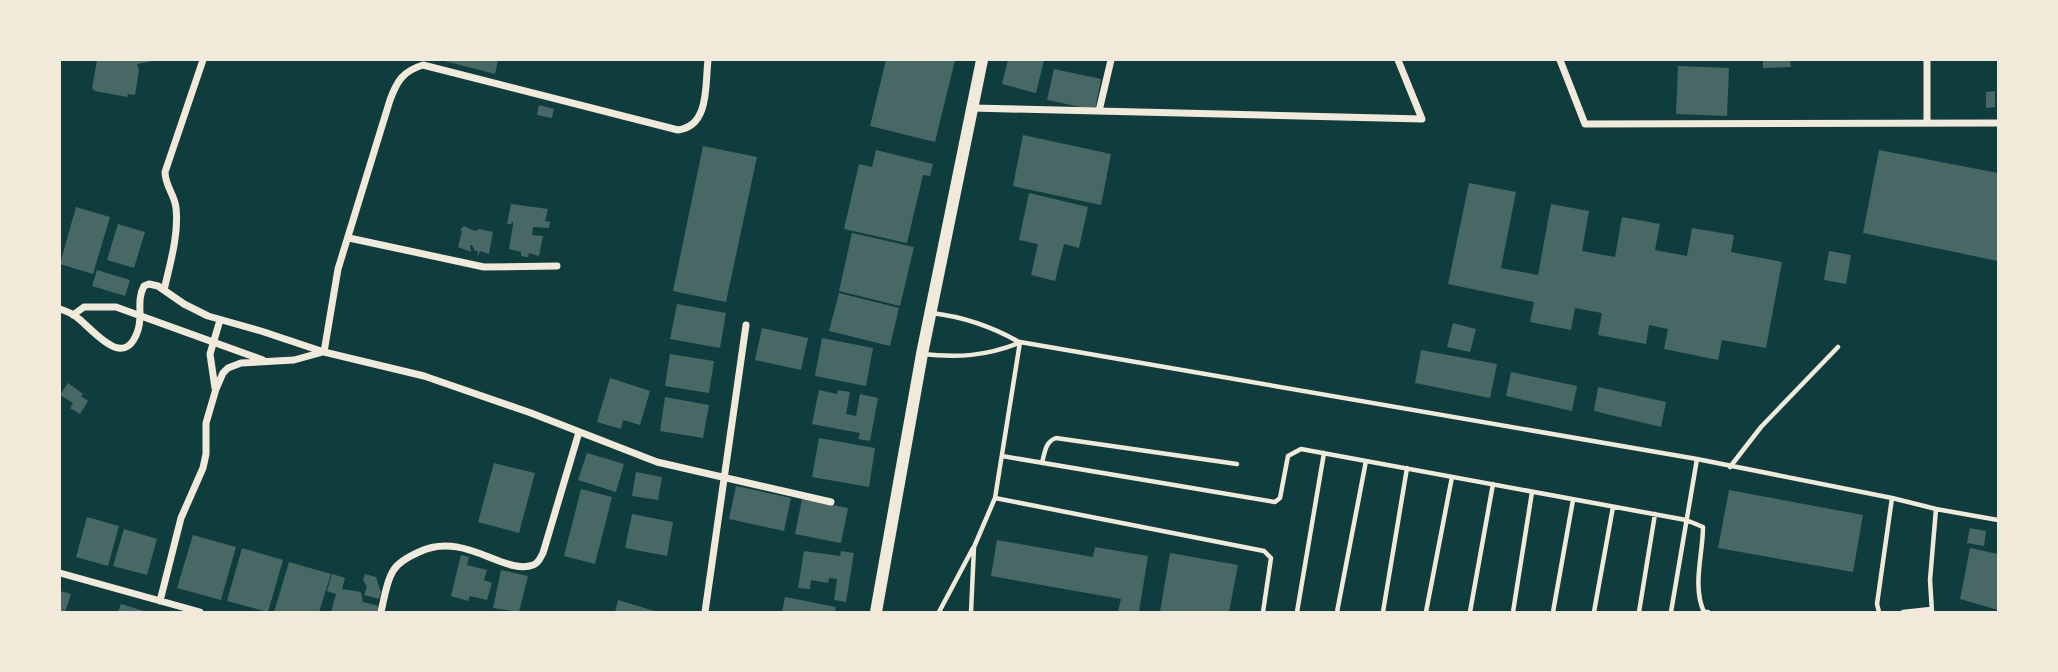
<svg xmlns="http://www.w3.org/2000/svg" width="2058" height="672" font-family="'Asap Condensed',sans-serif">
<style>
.building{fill:#486865}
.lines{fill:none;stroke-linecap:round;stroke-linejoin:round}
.service{stroke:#f1e9da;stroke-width:4.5}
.minor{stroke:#f1e9da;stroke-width:7}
.tertiary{stroke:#f1e9da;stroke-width:12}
</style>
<rect width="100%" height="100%" fill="#0f3d3e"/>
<path class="building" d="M97 60H153V61L137 64 139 70 135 95 128 94 127 97 95 91 92 88Z
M441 60H498L495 74Z
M886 60H955L935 142 870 126Z
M1008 60H1044L1036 93 1002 84Z
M1763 60H1790L1791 67 1763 68Z
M1678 66 1729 68 1727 116 1676 114Z
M1054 69 1101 79 1095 110 1047 100Z
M1995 91V107L1986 108V92Z
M539 105 554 109 552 118 537 115Z
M1023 135 1111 154 1101 205 1013 186Z
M703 146 757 157 726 302 673 291Z
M876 150 933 164 930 176 923 175 907 243 844 229 859 164 872 167Z
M1879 150 1998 173V261L1863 233Z
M1469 183 1516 192 1501 268 1538 275 1551 204 1589 211 1582 251 1615 257 1622 217 1660 224 1655 250 1687 256 1692 228 1734 235 1731 252 1782 262 1766 348 1722 340 1718 360 1664 349 1668 329 1649 325 1646 344 1598 335 1602 313 1575 308 1571 330 1530 322 1534 302 1448 284Z
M1029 193 1088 207 1079 248 1064 244 1055 281 1031 275 1038 244 1019 240Z
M511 204 548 209 545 221 550 222 549 228 533 227 532 235 543 236 539 256 529 253 528 257 521 256V252L509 249 513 225V221L511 224H507Z
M76 207 110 217 93 274 60 264Z
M118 224 145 232 134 268 107 260Z
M464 226 475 231 479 229 493 232 489 254 480 251 477 258 478 251H475L472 245H470L471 252 458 247 462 231 460 230Z
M852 233 914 247 900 306 839 291Z
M1829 251 1851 255 1846 284 1824 280Z
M97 270 130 280 125 296 92 286Z
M839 293 899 308 890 346 829 331Z
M677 304 726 313 720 348 670 339Z
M1453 323 1476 329 1470 352 1447 347Z
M762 328 808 338 801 370 755 360Z
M822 338 873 348 866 386 815 376Z
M1421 350 1497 364 1490 398 1415 383Z
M670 354 714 361 709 393 665 386Z
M1511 372 1577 386 1572 411 1506 396Z
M610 378 650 391 640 425 623 420 621 429 597 422Z
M68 383 83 394 81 396 88 401 80 414 70 408 73 403 60 395Z
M1598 387 1666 402 1661 427 1594 411Z
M819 390 837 394 838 390 850 392 846 414 856 416 860 394 878 398 870 441 858 439 860 433 812 424Z
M665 397 709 405 703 438 660 431Z
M819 438 875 448 869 487 812 477Z
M587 453 624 464 616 492 578 480Z
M494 463 535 473 519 533 478 522Z
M636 472 662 477 658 500 632 496Z
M736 486 791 498 784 531 729 519Z
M581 489 612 497 595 564 564 556Z
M1729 490 1863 515 1853 572 1718 548Z
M802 499 848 508 841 543 795 534Z
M632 514 673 522 667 556 625 548Z
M87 517 119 526 108 566 76 557Z
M1970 528 1986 531 1984 546 1967 543Z
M124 529 157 539 147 575 113 566Z
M193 535 236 547 221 600 177 588Z
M997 540 1093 557 1095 547 1148 556 1139 612H1118L1121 599 991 576Z
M242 548 283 560 268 612 227 601Z
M1970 548 1998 554V610L1960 599Z
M804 551 840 556 841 551 854 553 846 602 834 600 837 579 829 578 828 583 811 580 810 589 798 588Z
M1170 553 1238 565 1229 612H1160Z
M461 555 469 557 467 565 487 570 484 580 492 583 487 600 470 596 468 601 451 596Z
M289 562 331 574 319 612H274Z
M501 570 528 576 519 612 493 608Z
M332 574 345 578 342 589 361 592 363 602 379 606 377 612H331L336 594 327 591Z
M365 574 376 577 381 592 379 599 364 595 367 587 363 580Z
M60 591 71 594 65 612H60Z
M785 597 836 607 835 612H782Z
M618 600 658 612H615Z
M121 604 147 612H118Z"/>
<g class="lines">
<path class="service" d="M932 313C965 317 991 326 1019 342
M922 354C958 358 986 356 1019 343
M1002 456 1275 502 1280 498 1288 456 1301 449 1686 520 1703 527C1703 554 1692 586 1704 612H1708
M1042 463C1045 452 1045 442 1056 438L1237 464
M1730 467 1761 427 1838 347
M995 498 1264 551 1271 558 1263 612
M1936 509 1998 520
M939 612 973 548
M971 612 974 547 995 498 1020 342 1697 459 1892 498 1936 509 1930 580 1932 612
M1297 612 1324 453
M1337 612 1366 461
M1383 612 1407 468
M1426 612 1452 477
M1470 612 1493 484
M1513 612 1532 492
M1553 612 1573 500
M1594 612 1613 507
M1639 612 1655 514
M1671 612 1697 459
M1879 612 1877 604 1892 498
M1903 612 1931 609"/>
<path class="minor" d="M1560 60 1585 124 1998 123
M1927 60V123
M972 108 1422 119 1398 60
M1099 111 1111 60
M349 238 484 267 557 266
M164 290C170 264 179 234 176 208 175 195 165 186 165 172L203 60
M60 309C67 311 73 314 79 319 95 332 125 371 138 330 143 315 136 301 144 286L149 284 158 286 184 304 208 316 261 331 324 352 424 376 531 413 657 462 831 502
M73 315 84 307H116L263 360
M324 352 338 269 390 100C397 81 403 71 423 65L678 130C710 126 705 84 708 60
M215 388 210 354 220 320
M60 573 200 612
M160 601 181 518 203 468 206 454V423L216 389 223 373 228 368 241 363 294 360 323 352
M381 612C384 600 386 582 393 571 398 562 410 556 419 552 464 530 505 576 533 565 539 563 540 558 543 553L579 432
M705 612 746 325"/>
<path class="tertiary" d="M876 612 922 354 982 60"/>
</g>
<rect width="2058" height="672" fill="none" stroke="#f1e9da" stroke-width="122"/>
</svg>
